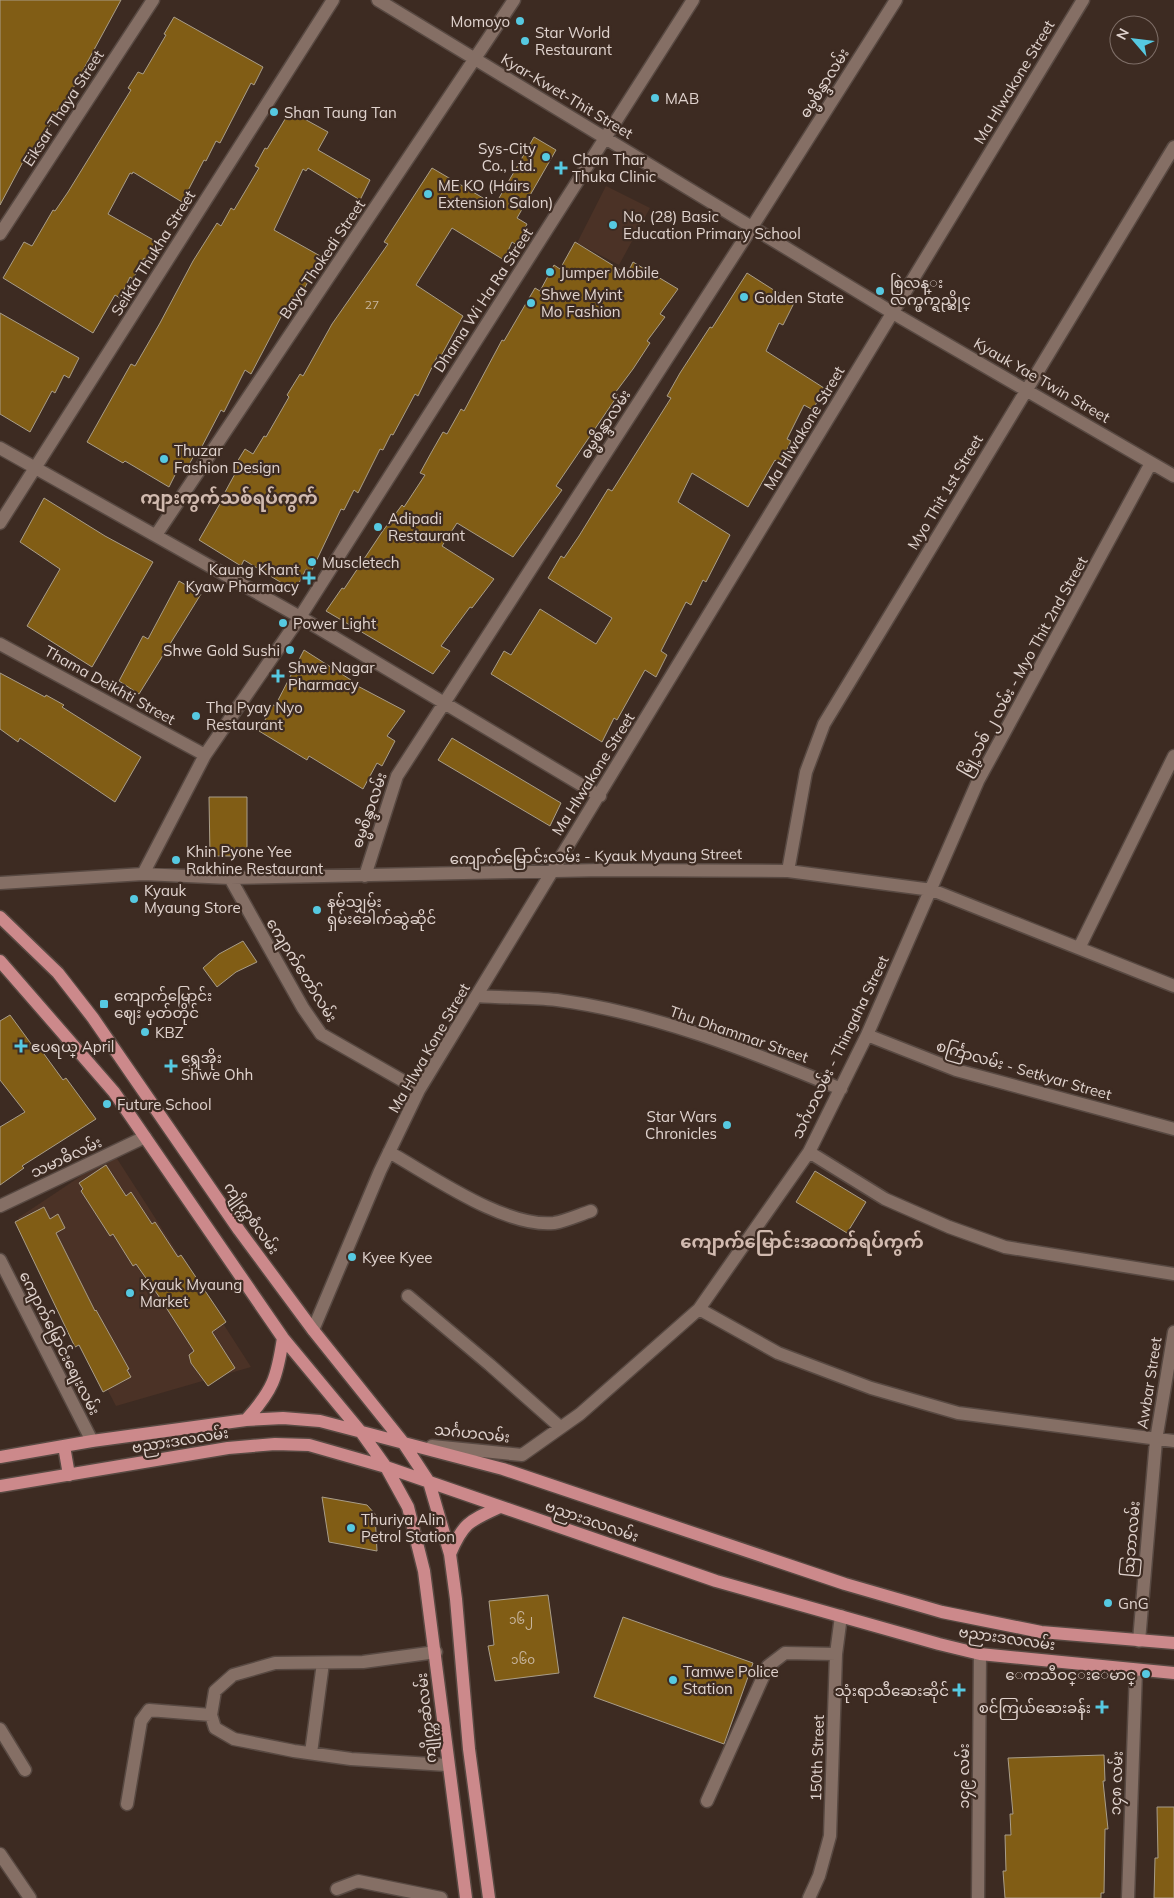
<svg xmlns="http://www.w3.org/2000/svg" width="1174" height="1898" font-family="Mulish,'Noto Sans Myanmar',sans-serif">
<style>
.built{fill:#4b3226}
.building{fill:#815d15;stroke:#a99d89}
.lines{fill:none;stroke-linecap:round;stroke-linejoin:round}
.minor-casing{stroke:#584942;stroke-width:15}
.major-casing{stroke:#584942;stroke-width:15}
.minor{stroke:#856f65;stroke-width:12}
.major{stroke:#cc898b;stroke-width:12}
.poi-dot{fill:#56c9e1;stroke:#3d2b22;stroke-width:2}
.labels{text-anchor:middle;dominant-baseline:central;stroke-width:4.5;stroke-linejoin:round;paint-order:stroke}
.number-label{font-size:12px;fill:#c8b6a0}
.poi-label{font-size:15px;fill:#e0d3ce;stroke:#3d2b22;text-anchor:start}
.street-label{font-size:15px;fill:#e0d3ce;stroke:#3d2b22}
.quarter-label{font-size:18px;font-weight:bold;fill:#d1baaf;stroke:#3d2b22}
</style>
<rect width="100%" height="100%" fill="#3d2b22"/>
<path class="built" d="M606 186 650 208 619 265 577 243Z
M114 1154 251 1367 116 1406 18 1218Z"/>
<path class="building" d="M0 0H121L63 107 60 106 31 160 25 158 0 205Z
M174 17 263 67 254 85 251 83 220 143 216 141 206 161 204 160 182 202 133 172 132 174 130 173 108 214 157 242 147 260 144 258 133 279 130 277 120 298 115 295 93 333 3 278 24 242 32 246 53 210 55 211 68 192 131 90 128 88 138 72 143 74 166 35 164 34Z
M290 111 328 132 318 150 370 180 360 200 308 168 306 171 303 169 274 230 322 257 299 298 295 296 284 317 282 315 251 374 245 370 224 412 221 410 198 454 196 452 186 470 179 467 169 487 125 461 123 463 87 442 131 364 135 366 160 323 193 261 217 223 221 226 231 208 234 210 259 168 255 166 265 148 267 149Z
M534 137 556 150 517 218 527 224 517 245 512 242 504 260 452 228 416 285 463 316 441 356 438 355 418 396 415 394 393 435 391 434 383 450 380 449 358 493 354 490 344 510 341 509 311 572 306 569 295 591 244 560 241 566 199 540 225 495 224 494 236 472 232 470 245 449 253 454 264 436 266 437 289 397 287 395 300 374 303 376 332 324 388 244 384 242 432 168 495 205Z
M575 242 627 274 633 262 678 289 660 314 665 317 647 341 650 343 633 369 615 393 618 395 556 486 562 490 513 557 457 523 442 546 494 579 472 608 470 607 441 646 450 651 433 674 326 611 342 588 344 589 382 532 402 505 404 507 425 475 420 473 431 453 443 432 447 434 461 409 464 411 502 340 504 341 535 288 540 291 554 265 560 269Z
M747 273 794 303 783 325 779 323 766 351 824 388 813 410 804 405 787 439 791 441 780 464 775 460 748 507 692 473 678 502 730 535 706 582 703 580 691 605 686 602 661 651 667 655 656 677 645 670 617 720 614 718 602 742 491 674 504 651 511 655 540 609 596 644 612 618 548 578 561 556 564 558 579 536 608 489 612 491 626 469 671 398 667 396 680 373 710 327 712 328Z
M0 313 79 358 69 378 64 375 55 393 52 391 30 432 0 414Z
M44 498 105 536 153 562 92 667 27 626 60 569 20 542Z
M179 581 201 594 139 694 119 681 143 636 148 639Z
M304 650 351 680 350 682 405 711 387 736 395 741 382 766 377 763 363 789 309 756 307 760 259 731 273 705 275 706Z
M0 673 45 697 46 695 64 705 62 707 141 757 115 802 20 738 18 742 0 729Z
M452 738 561 803 550 826 438 760Z
M209 797H247V856H210Z
M243 941 257 962 236 972 217 987 203 968 219 954Z
M10 1015 32 1045 36 1043 63 1080 66 1078 96 1119 22 1166 24 1168 0 1185V1127L25 1112 0 1080V1021Z
M106 1165 126 1196 131 1192 152 1224 155 1222 178 1257 181 1255 226 1322 212 1332 235 1368 208 1386 191 1363 189 1355 194 1351 160 1298 136 1264 133 1266 113 1234 110 1236 81 1191 83 1189 79 1183Z
M815 1171 866 1202 847 1233 796 1202Z
M44 1207 50 1219 58 1214 65 1228 56 1233 95 1311 96 1310 129 1369 127 1370 131 1377 103 1392 79 1345 75 1347 15 1222Z
M322 1497 367 1505 375 1514 377 1551 329 1542Z
M548 1595 559 1673 495 1681 488 1646 494 1645 489 1601Z
M623 1617 753 1663 724 1744 594 1697Z
M1104 1755 1105 1781H1103L1108 1829H1105L1104 1893H1101V1898H1005L1003 1871H1006L1005 1835H1011L1010 1814H1013L1008 1758Z
M1157 1807H1174V1898H1154L1155 1858H1158Z"/>
<g class="lines">
<defs>
<path id="minor" d="M378 0 893 313 1174 476
M0 234 153 0
M0 448 300 617 600 796
M0 523 333 0
M156 535 514 0
M0 644 205 755
M788 871 806 772 824 724 1174 147
M143 874 205 755 300 617 693 0
M365 876 397 776 752 227 896 0
M230 878 303 1008 321 1034 419 1090
M0 883 143 874 230 878 602 870 788 871 932 890 1174 986
M1079 948 1174 756
M477 996C504 998 531 997 557 1000 655 1013 750 1051 841 1089
M867 1035 956 1070 1174 1129
M389 1152C432 1176 505 1228 554 1223 566 1221 579 1215 591 1211
M809 1152 885 1199 949 1227 1005 1247 1174 1274
M0 1206 145 1137
M0 1260 92 1441
M408 1296 490 1365 560 1427
M699 1309 778 1353 871 1388 958 1413 1174 1441
M313 1330 380 1171 419 1090 1083 0
M432 1446 522 1455 580 1414 699 1309 809 1152 867 1035 978 781 1151 463
M1139 1641 1156 1440 1174 1332
M436 1652 363 1662 275 1663 233 1675 215 1691 211 1715 215 1728 234 1739 294 1751 351 1759 447 1765
M0 1729 25 1770
M311 1753 323 1663
M707 1801 768 1666 785 1653 836 1654
M127 1804 141 1721 149 1710 211 1715
M0 1854 30 1898
M337 1889 358 1881 441 1898
M809 1898 819 1876 830 1836 836 1654 841 1616
M978 1898 980 1654
M1128 1898 1136 1670"/>
<path id="major" d="M0 917 58 973 93 1018 239 1230 313 1330 402 1441 429 1482 450 1554 456 1599 469 1749 489 1898
M0 961 114 1092 283 1338 361 1432 386 1467 408 1507 424 1571 466 1898
M246 1420C273 1390 277 1378 283 1338
M64 1446 69 1475
M0 1457 92 1441 246 1420 283 1418 320 1421 503 1469 845 1584 942 1612 1041 1632 1174 1643
M0 1486 228 1448 275 1444 309 1445 386 1467 716 1581 939 1644 980 1654 1174 1673
M450 1554C463 1523 469 1521 500 1507"/>
</defs>
<use href="#minor" class="minor-casing"/>
<use href="#major" class="major-casing"/>
<use href="#minor" class="minor"/>
<use href="#major" class="major"/>
</g>
<g class="poi-dot">
<circle cx="520" cy="21" r="5"/>
<circle cx="525" cy="41" r="5"/>
<circle cx="655" cy="98" r="5"/>
<circle cx="274" cy="112" r="5"/>
<circle cx="546" cy="157" r="5"/>
<path d="M558.5 160.5h5v5h5v5h-5v5h-5v-5h-5v-5h5z"/>
<circle cx="428" cy="194" r="5"/>
<circle cx="613" cy="225" r="5"/>
<circle cx="550" cy="272" r="5"/>
<circle cx="880" cy="291" r="5"/>
<circle cx="744" cy="297" r="5"/>
<circle cx="531" cy="303" r="5"/>
<circle cx="164" cy="459" r="5"/>
<circle cx="378" cy="527" r="5"/>
<circle cx="312" cy="562" r="5"/>
<path d="M306.5 570.5h5v5h5v5h-5v5h-5v-5h-5v-5h5z"/>
<circle cx="283" cy="623" r="5"/>
<circle cx="290" cy="650" r="5"/>
<path d="M275.5 668.5h5v5h5v5h-5v5h-5v-5h-5v-5h5z"/>
<circle cx="196" cy="716" r="5"/>
<circle cx="176" cy="860" r="5"/>
<circle cx="134" cy="899" r="5"/>
<circle cx="317" cy="910" r="5"/>
<rect x="99" y="999" width="10" height="10" rx="2.5"/>
<circle cx="145" cy="1032" r="5"/>
<path d="M18.5 1038.5h5v5h5v5h-5v5h-5v-5h-5v-5h5z"/>
<path d="M168.5 1058.5h5v5h5v5h-5v5h-5v-5h-5v-5h5z"/>
<circle cx="107" cy="1104" r="5"/>
<circle cx="727" cy="1125" r="5"/>
<circle cx="352" cy="1257" r="5"/>
<circle cx="130" cy="1293" r="5"/>
<circle cx="351" cy="1528" r="5"/>
<circle cx="1108" cy="1603" r="5"/>
<circle cx="1146" cy="1674" r="5"/>
<circle cx="673" cy="1680" r="5"/>
<path d="M956.5 1682.5h5v5h5v5h-5v5h-5v-5h-5v-5h5z"/>
<path d="M1099.5 1699.5h5v5h5v5h-5v5h-5v-5h-5v-5h5z"/>
</g>
<g class="labels">
<g class="number-label">
<text x="372" y="304">27</text>
<text x="521" y="1619">၁၆၂</text>
<text x="523" y="1659">၁၆၀</text>
</g>
<g class="poi-label">
<text x="510" y="21" text-anchor="end">Momoyo</text>
<text x="535" y="32">Star World<tspan x="535" dy="17">Restaurant</tspan></text>
<text x="665" y="98">MAB</text>
<text x="284" y="112">Shan Taung Tan</text>
<text x="536" y="148" text-anchor="end">Sys-City<tspan x="536" dy="17">Co., Ltd.</tspan></text>
<text x="572" y="159">Chan Thar<tspan x="572" dy="17">Thuka Clinic</tspan></text>
<text x="438" y="185">ME KO (Hairs<tspan x="438" dy="17">Extension Salon)</tspan></text>
<text x="623" y="216">No. (28) Basic<tspan x="623" dy="17">Education Primary School</tspan></text>
<text x="560" y="272">Jumper Mobile</text>
<text x="890" y="282">စြဲလန္း<tspan x="890" dy="17">လက္ဖက္ရည္ဆိုင္</tspan></text>
<text x="541" y="294">Shwe Myint<tspan x="541" dy="17">Mo Fashion</tspan></text>
<text x="754" y="297">Golden State</text>
<text x="174" y="450">Thuzar<tspan x="174" dy="17">Fashion Design</tspan></text>
<text x="388" y="518">Adipadi<tspan x="388" dy="17">Restaurant</tspan></text>
<text x="322" y="562">Muscletech</text>
<text x="299" y="569" text-anchor="end">Kaung Khant<tspan x="299" dy="17">Kyaw Pharmacy</tspan></text>
<text x="293" y="623">Power Light</text>
<text x="280" y="650" text-anchor="end">Shwe Gold Sushi</text>
<text x="288" y="667">Shwe Nagar<tspan x="288" dy="17">Pharmacy</tspan></text>
<text x="206" y="707">Tha Pyay Nyo<tspan x="206" dy="17">Restaurant</tspan></text>
<text x="186" y="851">Khin Pyone Yee<tspan x="186" dy="17">Rakhine Restaurant</tspan></text>
<text x="144" y="890">Kyauk<tspan x="144" dy="17">Myaung Store</tspan></text>
<text x="327" y="901">နမ့်သျှမ်း<tspan x="327" dy="17">ရှမ်းခေါက်ဆွဲဆိုင်</tspan></text>
<text x="114" y="995">ကျောက်မြောင်း<tspan x="114" dy="17">ဈေး မှတ်တိုင်</tspan></text>
<text x="155" y="1032">KBZ</text>
<text x="31" y="1046">ဧပရယ္ April</text>
<text x="181" y="1057">ရွှေအိုး<tspan x="181" dy="17">Shwe Ohh</tspan></text>
<text x="117" y="1104">Future School</text>
<text x="717" y="1116" text-anchor="end">Star Wars<tspan x="717" dy="17">Chronicles</tspan></text>
<text x="362" y="1257">Kyee Kyee</text>
<text x="140" y="1284">Kyauk Myaung<tspan x="140" dy="17">Market</tspan></text>
<text x="361" y="1519">Thuriya Alin<tspan x="361" dy="17">Petrol Station</tspan></text>
<text x="1118" y="1603">GnG</text>
<text x="683" y="1671">Tamwe Police<tspan x="683" dy="17">Station</tspan></text>
<text x="1136" y="1674" text-anchor="end">ေကသီဝင္းေမာင္</text>
<text x="949" y="1690" text-anchor="end">သုံးရာသီဆေးဆိုင်</text>
<text x="1091" y="1707" text-anchor="end">စင်ကြယ်ဆေးခန်း</text>
</g>
<g class="street-label">
<text transform="translate(1014 82) rotate(-59)">Ma Hlwakone Street</text>
<text transform="translate(824 83) rotate(-58)">ဓမ္မစိန္ဒာလမ်း</text>
<text transform="translate(567 96) rotate(31)">Kyar-Kwet-Thit Street</text>
<text transform="translate(63 108) rotate(-57)">Eiksar Thaya Street</text>
<text transform="translate(153 253) rotate(-58)">Seikta Thukha Street</text>
<text transform="translate(322 259) rotate(-56)">Baya Thokedi Street</text>
<text transform="translate(483 300) rotate(-57)">Dhama Wi Ha Ra Street</text>
<text transform="translate(1042 380) rotate(30)">Kyauk Yae Twin Street</text>
<text transform="translate(605 424) rotate(-57)">ဓမ္မစိန္ဒာလမ်း</text>
<text transform="translate(804 428) rotate(-59)">Ma Hlwakone Street</text>
<text transform="translate(945 492) rotate(-59)">Myo Thit 1st Street</text>
<text transform="translate(1023 666) rotate(-61)">မြို့သစ် ၂ လမ်း - Myo Thit 2nd Street</text>
<text transform="translate(110 685) rotate(29)">Thama Deikhti Street</text>
<text transform="translate(593 774) rotate(-58)">Ma Hlwakone Street</text>
<text transform="translate(369 810) rotate(-71)">ဓမ္မစိန္ဒာလမ်း</text>
<text transform="translate(596 856) rotate(-1)">ကျောက်မြောင်းလမ်း - Kyauk Myaung Street</text>
<text transform="translate(302 970) rotate(58)">ကျောက်တော်လမ်း</text>
<text transform="translate(739 1034) rotate(19)">Thu Dhammar Street</text>
<text transform="translate(840 1047) rotate(-64)">သင်္ဂဟလမ်း - Thingaha Street</text>
<text transform="translate(429 1048) rotate(-60)">Ma Hlwa Kone Street</text>
<text transform="translate(1024 1070) rotate(16)">စင်္ကြာလမ်း - Setkyar Street</text>
<text transform="translate(66 1157) rotate(-25)">သမာဓိလမ်း</text>
<text transform="translate(252 1218) rotate(55)">ကျိုက္ကစံလမ်း</text>
<text transform="translate(60 1343) rotate(63)">ကျောက်မြောင်းစျေးလမ်း</text>
<text transform="translate(1149 1383) rotate(-81)">Awbar Street</text>
<text transform="translate(472 1433) rotate(6)">သင်္ဂဟလမ်း</text>
<text transform="translate(180 1440) rotate(-9)">ဗညားဒလလမ်း</text>
<text transform="translate(592 1521) rotate(19)">ဗညားဒလလမ်း</text>
<text transform="translate(1131 1539) rotate(-85)">ဩဘာလမ်း</text>
<text transform="translate(1007 1638) rotate(8)">ဗညားဒလလမ်း</text>
<text transform="translate(426 1718) rotate(-96)">ကျိုက္ကဆံလမ်း</text>
<text transform="translate(817 1758) rotate(-88)">150th Street</text>
<text transform="translate(963 1776) rotate(-90)">၁၄၉ လမ်း</text>
<text transform="translate(1116 1783) rotate(-88)">၁၄၈ လမ်း</text>
</g>
<g class="quarter-label">
<text x="229" y="497">ကျားကွက်သစ်ရပ်ကွက်</text>
<text x="802" y="1241">ကျောက်မြောင်းအထက်ရပ်ကွက်</text>
</g>
</g>
<g transform="translate(1134 40) rotate(298)"><circle r="24" fill="#3d2b22" stroke="#7e6e67"/>
<path d="M0-4L9 19L0 12L-9 19Z" fill="#56c9e1"/>
<text y="-8" font-size="14" font-weight="bold" text-anchor="middle" fill="#e0d3ce">N</text>
</g>
</svg>
